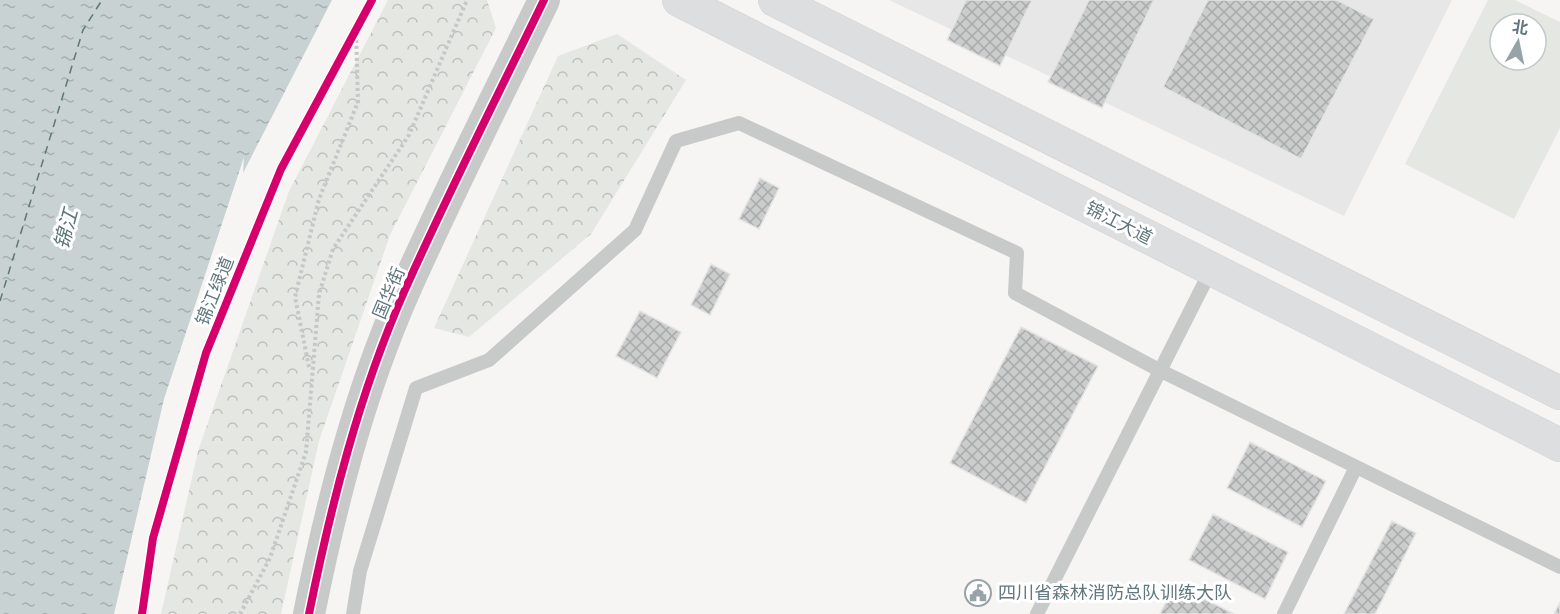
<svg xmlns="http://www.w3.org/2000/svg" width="1560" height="614" font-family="Arial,'Noto Sans SC',sans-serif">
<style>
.built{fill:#e6e7e6}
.green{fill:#e5e7e2;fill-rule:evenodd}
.forest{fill:url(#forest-crowns)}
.water{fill:url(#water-ripples)}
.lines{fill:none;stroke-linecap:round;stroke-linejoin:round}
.ferry{stroke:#5d7679;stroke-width:1.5;stroke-dasharray:8 6;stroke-linecap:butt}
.building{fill:url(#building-cross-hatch);stroke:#e5e4e4;stroke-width:1.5}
.secondary-casing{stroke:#d0d1d1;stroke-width:34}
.path{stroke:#c6c7c8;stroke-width:4;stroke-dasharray:3 3;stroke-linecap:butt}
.service{stroke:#c8caca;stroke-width:14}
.tertiary{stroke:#c8caca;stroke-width:32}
.secondary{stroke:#dddedf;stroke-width:33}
.cycleway-casing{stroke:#fff;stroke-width:11}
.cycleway{stroke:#d6006c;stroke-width:8}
.labels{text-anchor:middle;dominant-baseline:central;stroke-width:6;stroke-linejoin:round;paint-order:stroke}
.street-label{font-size:18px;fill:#62777e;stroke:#fff}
.poi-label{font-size:18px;fill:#62777e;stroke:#fff;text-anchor:start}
.water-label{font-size:20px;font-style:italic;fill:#5d7679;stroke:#fff}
</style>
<defs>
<pattern id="forest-crowns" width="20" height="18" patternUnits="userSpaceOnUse" patternTransform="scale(1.5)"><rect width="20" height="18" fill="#e5e7e2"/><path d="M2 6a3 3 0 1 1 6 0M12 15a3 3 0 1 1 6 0" fill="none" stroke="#bdc0bc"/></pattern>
<pattern id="water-ripples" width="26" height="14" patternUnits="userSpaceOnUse" patternTransform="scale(1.5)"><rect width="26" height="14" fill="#c8d2d3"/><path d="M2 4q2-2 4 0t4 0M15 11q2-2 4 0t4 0" fill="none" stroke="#a6afb0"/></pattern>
<pattern id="building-cross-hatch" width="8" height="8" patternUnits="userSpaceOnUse" patternTransform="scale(1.5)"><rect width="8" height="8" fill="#cbcccc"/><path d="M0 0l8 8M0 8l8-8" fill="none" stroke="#a8aaab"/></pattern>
</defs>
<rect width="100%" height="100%" fill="#f6f5f4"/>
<path class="built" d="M889 0H1452L1344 216Z"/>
<path class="green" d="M1488 0H1515L1560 22V128L1514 219 1405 164ZM1500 24H1536V60H1500Z"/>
<path class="forest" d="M388 0H487L496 28 390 235 319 441 281 614H161L198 451 289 191Z
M617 34 686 80 591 234 469 337 434 328 558 56Z"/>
<path class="water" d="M0 0H332L243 173 244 157 164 399 114 614H0Z"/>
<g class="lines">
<path class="ferry" d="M0 301 83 30 102 0"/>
</g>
<path class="building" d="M966 0H1032L1000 66 947 40Z
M1089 0H1154L1102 108 1048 82Z
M1208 0H1337L1374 19 1301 159 1163 87Z
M760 178 779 188 759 229 739 219Z
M711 264 730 274 710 315 691 305Z
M640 311 681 332 657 378 616 356Z
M1021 327 1098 366 1026 503 950 463Z
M1250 442 1326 481 1302 527 1227 488Z
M1213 514 1288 552 1265 599 1189 560Z
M1392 521 1416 533 1375 614H1344Z
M1175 584 1234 614H1160Z
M1560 602V614H1554Z"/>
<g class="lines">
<defs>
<path id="secondary" d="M679 0 1560 445
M775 0 1560 393"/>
</defs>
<use href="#secondary" class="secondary-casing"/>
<path class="path" d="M309 367 295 297 319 199 358 102 356 29
M240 614 270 558 306 452 319 294 333 249 409 135 467 0"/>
<path class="service" d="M353 614 360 571 416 388 489 360 635 230 676 141 739 123 1017 253 1015 293 1159 370 1560 567
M1037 614 1211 270
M1284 614 1356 467"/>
<path class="tertiary" d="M309 614C331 505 359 394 404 292 448 193 497 97 544 0"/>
<use href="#secondary" class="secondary"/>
<defs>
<path id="cycleway" d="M142 614 153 538 206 353 281 169 372 0
M309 614C331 505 359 394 404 292 448 193 497 97 544 0"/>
</defs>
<use href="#cycleway" class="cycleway-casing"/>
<use href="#cycleway" class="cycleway"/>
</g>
<defs>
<symbol id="civic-ring" viewBox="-11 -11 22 22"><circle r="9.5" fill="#fff" stroke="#96a3a7" stroke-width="1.5"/><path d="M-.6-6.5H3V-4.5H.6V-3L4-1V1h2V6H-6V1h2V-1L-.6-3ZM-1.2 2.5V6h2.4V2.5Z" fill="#96a3a7"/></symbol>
</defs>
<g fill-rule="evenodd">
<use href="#civic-ring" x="963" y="578" width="30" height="30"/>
</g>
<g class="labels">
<g class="street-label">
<text transform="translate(1119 223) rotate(27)">锦江大道</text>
<text transform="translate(215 291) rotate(-68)">锦江绿道</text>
<text transform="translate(389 293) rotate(-67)">国华街</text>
</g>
<g class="poi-label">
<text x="998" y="593">四川省森林消防总队训练大队</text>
</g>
<g class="water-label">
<text transform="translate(66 229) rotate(-75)">锦江</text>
</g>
</g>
<g transform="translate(1518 42) rotate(9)"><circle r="28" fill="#ffffff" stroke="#c0c9cb" stroke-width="1.5"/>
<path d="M0-4.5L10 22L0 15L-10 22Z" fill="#96a3a7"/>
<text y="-9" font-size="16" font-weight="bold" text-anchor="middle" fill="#62777e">北</text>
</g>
</svg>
